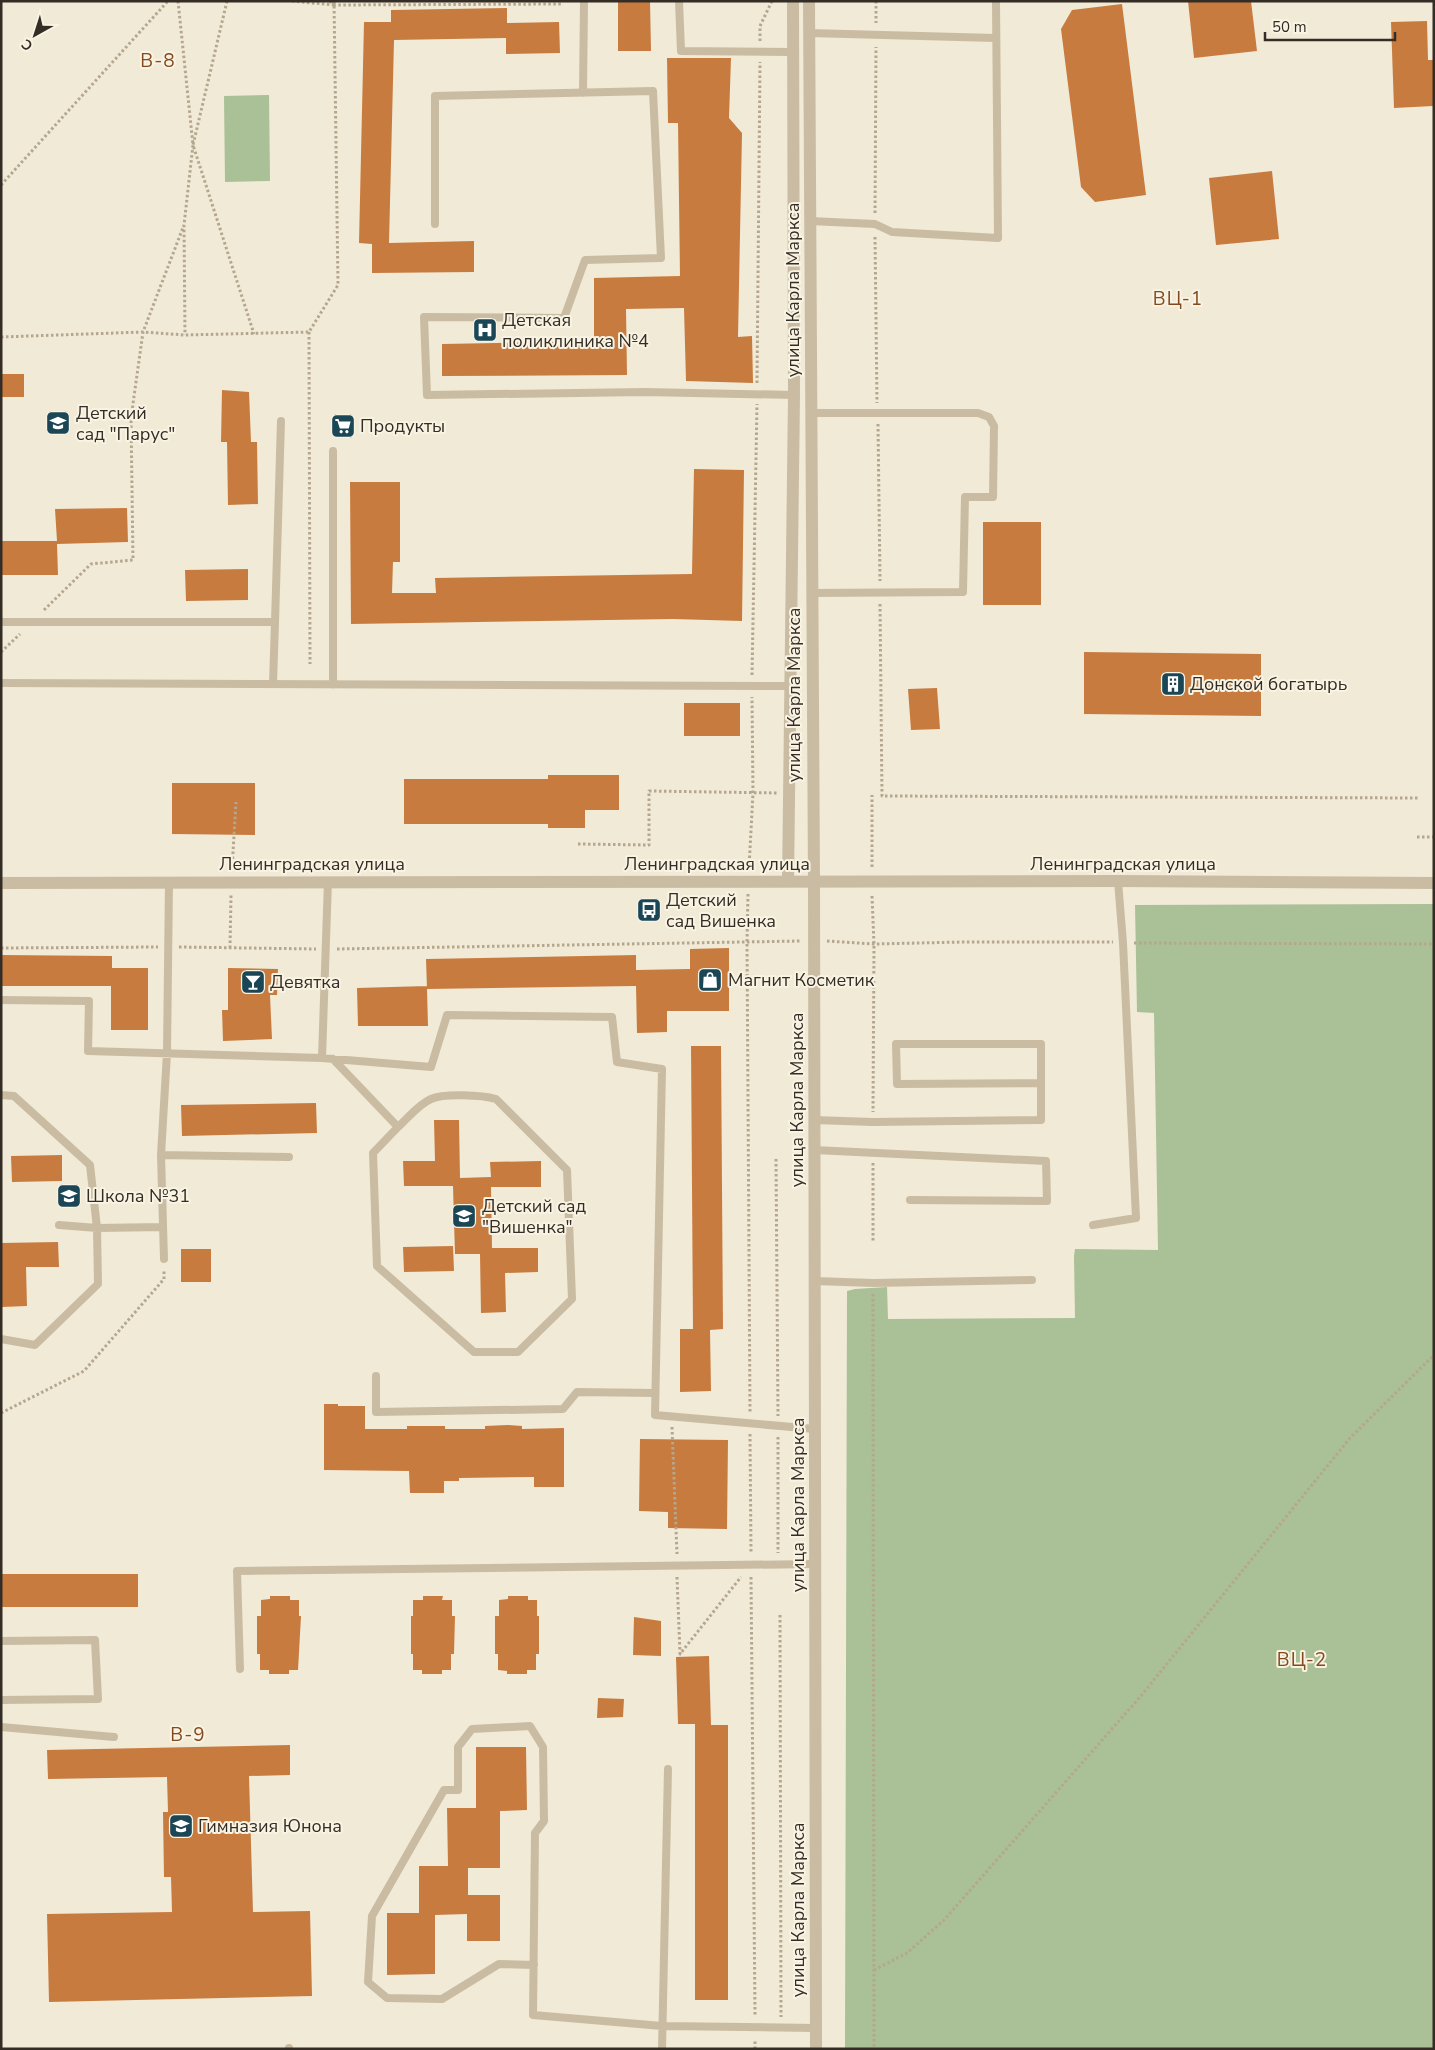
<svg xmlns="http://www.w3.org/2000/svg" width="1435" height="2050" font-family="'Nunito Sans',sans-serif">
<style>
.green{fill:#aac097}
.building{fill:#c87b3f}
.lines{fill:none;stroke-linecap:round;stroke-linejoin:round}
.path{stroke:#b5a68e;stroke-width:3;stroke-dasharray:2.5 2.5;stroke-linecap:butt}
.service{stroke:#c9bca3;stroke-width:8}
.minor{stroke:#c9bca3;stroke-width:12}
.tertiary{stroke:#c9bca3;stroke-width:12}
.labels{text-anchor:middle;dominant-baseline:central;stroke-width:4;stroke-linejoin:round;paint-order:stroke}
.street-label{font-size:18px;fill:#342d25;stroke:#f9f3e3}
.poi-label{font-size:18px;fill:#342d25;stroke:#f9f3e3;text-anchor:start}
.neighbourhood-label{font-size:19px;letter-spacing:1px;fill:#844a1e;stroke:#f9f3e3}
</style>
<rect width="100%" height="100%" fill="#f1ead7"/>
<path class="green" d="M269 95 270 181 225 182 224 96Z
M1434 904V2049H845L847 1291 855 1289 887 1287 888 1319 1075 1318 1074 1256 1075 1249 1158 1250 1154 1013 1137 1012 1135 905Z"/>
<path class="building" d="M618 1H650L651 51H618Z
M1188 1H1251L1257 51 1194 58Z
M1122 4 1146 195 1095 202 1081 187 1061 29 1072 10Z
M507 8V23L559 22 560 53 506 54V38L394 40 389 243 474 241V272L372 273V244L359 243 364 22H391V10Z
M1427 21 1428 60H1434L1433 106 1394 108 1391 22Z
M667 58H731L729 118 742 133 738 337 752 336 753 383 686 381 684 308 626 309 627 375 442 376V344L594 341V278L680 276 678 123H668Z
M1272 171 1279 239 1216 245 1209 178Z
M1 374H24V397H1Z
M222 390 249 392 251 442H257L258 504 228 505 227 442H221Z
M335 414H351L352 438H336Z
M694 469 744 470 742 621 673 619 351 624 350 482H400V562H393L392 593H436L435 578 692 574Z
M127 508 128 542 57 544 58 575H1V541H57L55 509Z
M983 522H1041V605H983Z
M248 569V600L186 601 185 570Z
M1084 652 1261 654V716L1084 714Z
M937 688 940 729 911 730 908 689Z
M684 703H740V736H684Z
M548 775H619V810H585V828H548V824H404V779H548Z
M172 783H255V835L172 834Z
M729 948V1011H667V1032L637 1033 636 986 427 989 428 1026H358L357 988 427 986V989L426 959 636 955V970L690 969V949Z
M1 955 112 956V968H148V1030H111V986H1Z
M228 968 278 969 277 995H270L272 1039 223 1041 222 1010H228Z
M691 1046H721L723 1329 710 1330 711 1391 680 1392V1329H693Z
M316 1103 317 1133 182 1136 181 1105Z
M434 1120H459L460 1178 491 1177 490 1162 541 1161V1187H491L492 1248H538V1272L505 1273 506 1312 481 1313 480 1254H455L453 1186H404L403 1161H435Z
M62 1155V1181L12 1182 11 1156Z
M58 1242 59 1267H26L27 1306 2 1307 1 1243Z
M453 1246 454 1271 404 1272 403 1247Z
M181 1249H211V1282H181Z
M324 1404H338V1406H365V1429H407V1426H445V1429H485V1426L508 1425 522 1426V1429L564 1428V1487H534V1477L459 1478V1481H444V1493H410L409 1471 324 1470Z
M640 1439 728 1440 727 1529 668 1528V1512L639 1511Z
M1 1574H138V1607H1Z
M270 1596H290V1600H299V1616H301L298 1670H289V1674H269V1670H260V1654H257V1616H261V1600L270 1599Z
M423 1596H443L442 1600H452V1616H455L454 1654H451V1670H442V1674H422V1670H413V1654H411V1616H413V1600H423Z
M508 1596H528V1600H537V1616H539V1654H536V1670H527V1674H507V1671L498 1670V1654H495V1616H499V1600L508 1599Z
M634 1617 661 1621V1656L633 1655Z
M709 1656 711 1725H728V2000H695V1724H678L676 1657Z
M598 1698 624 1699 623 1717 597 1718Z
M290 1745V1775L249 1776 253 1912 310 1911 312 1996 49 2002 47 1914 172 1912 171 1877H164L163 1812H168L167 1777 48 1779 47 1750Z
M476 1747H526L527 1810 500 1811V1868H468V1895H500V1941H467V1914L435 1915V1974L387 1975V1913H419V1866H448L447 1808H476Z"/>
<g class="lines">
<path class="path" d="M178 1 193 145 184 225 185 335
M227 1 193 145 254 334
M292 1 334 5
M330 1 334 5 561 4
M876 1V23
M760 41V26L772 1
M1 185 168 1
M875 213 876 47
M875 237 877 403
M309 332 310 664
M1 337 143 332 185 335 309 332 338 285 334 1
M757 383 760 62
M878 424 880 581
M880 604 882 796 1418 798
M44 610 91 564 133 560 131 418 143 332 184 225
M1 652 20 634
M752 675 757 404
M1417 837H1434
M578 844 649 845V791L777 793
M872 867V795
M749 868 753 793 752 697
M232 869 236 802
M748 894 747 942 750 1413
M872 896 874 944 873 1112
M827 941 874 944 963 942H1113
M1134 943 1434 944
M179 947 316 949
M1 948 158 947
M230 948 231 895
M337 949 801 941
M776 1159 778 1416
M873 1163V1243
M873 1294 874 2049
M1 1413 84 1371 164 1279V1270
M672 1427 677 1554
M750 1434 751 1553
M778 1437V1553
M677 1577 680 1654 741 1577
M751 1577 755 2015
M780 1615 781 2017
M874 1970 907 1953 944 1920 1140 1697 1350 1438 1434 1355
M755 2049V2039"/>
<path class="service" d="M679 1 681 51 793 52
M809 33 995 38
M583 93 584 1
M810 221 875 224 892 232 998 238 996 1
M435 224V96L653 91 661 258 585 260 564 318 424 317 427 395 645 392 794 395
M811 413H978L989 417 994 426 993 497H965L963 592 811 593
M1 622H275L273 684
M275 622 281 421
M1 683 791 686
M333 685V451
M1 1000 89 1001 88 1051 322 1058 431 1067 447 1015 612 1017 617 1062 662 1069 655 1415 815 1429
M896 1044H1041V1083L897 1084Z
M322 1058 328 881
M333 1059 398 1127 373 1153 377 1266 474 1352H518L572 1299 567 1170 496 1099C482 1095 444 1093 431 1099 419 1104 408 1118 398 1127
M1 1095 14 1096 90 1165 97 1228 98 1284 35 1345 1 1339
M814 1120 873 1122 1041 1120V1083
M814 1150 1046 1161 1047 1201 910 1200
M161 1155 289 1157
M59 1225 97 1228 163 1227
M1093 1225 1136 1218 1123 943 1118 881
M164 1259 161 1155 167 1053 169 881
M815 1281 873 1283 1032 1280
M376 1376V1412L563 1409 577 1392 655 1393
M1 1641 95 1640 98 1699 1 1700
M240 1669 237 1571 815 1564
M1 1727 114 1737
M534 1965 499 1964 442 1999 387 1998 368 1982 372 1916 444 1790H458V1747L472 1729 530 1726 543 1747 544 1821 535 1833 533 2015 662 2026 816 2028
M289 2049V2048
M662 2049 668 1769"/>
<path class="minor" d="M814 881 816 2049"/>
<path class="tertiary" d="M809 1 814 881
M788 881 794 395 793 1
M1 883 1118 881 1434 883"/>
</g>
<defs>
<symbol id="hospital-square" viewBox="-11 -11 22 22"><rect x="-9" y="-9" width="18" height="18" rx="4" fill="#1b4656" stroke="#f9f3e3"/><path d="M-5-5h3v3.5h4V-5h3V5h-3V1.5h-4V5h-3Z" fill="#fff"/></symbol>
<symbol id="school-square" viewBox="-11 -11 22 22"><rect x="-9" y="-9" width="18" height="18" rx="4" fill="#1b4656" stroke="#f9f3e3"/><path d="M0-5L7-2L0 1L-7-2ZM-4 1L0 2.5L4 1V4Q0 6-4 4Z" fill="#fff"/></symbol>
<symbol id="supermarket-square" viewBox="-11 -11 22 22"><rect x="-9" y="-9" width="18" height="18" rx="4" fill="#1b4656" stroke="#f9f3e3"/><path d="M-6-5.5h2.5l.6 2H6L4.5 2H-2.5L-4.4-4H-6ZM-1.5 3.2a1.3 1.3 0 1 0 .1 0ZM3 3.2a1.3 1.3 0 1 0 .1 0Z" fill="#fff"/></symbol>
<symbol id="building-square" viewBox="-11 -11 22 22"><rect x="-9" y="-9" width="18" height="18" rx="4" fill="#1b4656" stroke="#f9f3e3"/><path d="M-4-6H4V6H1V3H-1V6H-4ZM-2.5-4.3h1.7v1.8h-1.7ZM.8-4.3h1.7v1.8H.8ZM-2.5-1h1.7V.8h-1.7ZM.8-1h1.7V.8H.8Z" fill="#fff"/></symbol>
<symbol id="bus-square" viewBox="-11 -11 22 22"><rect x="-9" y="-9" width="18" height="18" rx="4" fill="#1b4656" stroke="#f9f3e3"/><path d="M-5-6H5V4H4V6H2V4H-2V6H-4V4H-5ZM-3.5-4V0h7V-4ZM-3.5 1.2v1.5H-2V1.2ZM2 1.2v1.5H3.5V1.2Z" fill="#fff"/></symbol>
<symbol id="shop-square" viewBox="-11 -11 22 22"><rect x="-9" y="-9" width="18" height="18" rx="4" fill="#1b4656" stroke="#f9f3e3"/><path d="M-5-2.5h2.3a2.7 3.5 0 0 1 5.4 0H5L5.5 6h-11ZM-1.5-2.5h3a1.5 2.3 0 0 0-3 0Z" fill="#fff"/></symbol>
<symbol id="bar-square" viewBox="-11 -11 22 22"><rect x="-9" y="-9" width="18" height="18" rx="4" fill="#1b4656" stroke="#f9f3e3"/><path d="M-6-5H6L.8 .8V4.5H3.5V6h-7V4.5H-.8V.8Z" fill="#fff"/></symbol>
</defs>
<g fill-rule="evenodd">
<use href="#hospital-square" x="471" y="316" width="28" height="28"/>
<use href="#school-square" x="44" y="409" width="28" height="28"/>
<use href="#supermarket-square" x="329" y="412" width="28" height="28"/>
<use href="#building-square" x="1159" y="670" width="28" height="28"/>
<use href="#bus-square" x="635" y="896" width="28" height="28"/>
<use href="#shop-square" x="696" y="966" width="28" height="28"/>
<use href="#bar-square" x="239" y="968" width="28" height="28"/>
<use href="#school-square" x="55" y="1182" width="28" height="28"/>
<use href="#school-square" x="450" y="1202" width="28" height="28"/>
<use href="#school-square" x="167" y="1812" width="28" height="28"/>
</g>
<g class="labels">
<g class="street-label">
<text transform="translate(793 290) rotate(-90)">улица Карла Маркса</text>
<text transform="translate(794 695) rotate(-90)">улица Карла Маркса</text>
<text x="312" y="864">Ленинградская улица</text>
<text x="717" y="864">Ленинградская улица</text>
<text x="1123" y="864">Ленинградская улица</text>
<text transform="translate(797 1100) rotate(-90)">улица Карла Маркса</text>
<text transform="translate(798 1505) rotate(-90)">улица Карла Маркса</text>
<text transform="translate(798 1910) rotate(-90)">улица Карла Маркса</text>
</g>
<g class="poi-label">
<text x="502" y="320">Детская<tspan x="502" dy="21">поликлиника №4</tspan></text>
<text x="76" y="413">Детский<tspan x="76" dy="21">сад "Парус"</tspan></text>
<text x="360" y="426">Продукты</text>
<text x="1190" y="684">Донской богатырь</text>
<text x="666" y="900">Детский<tspan x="666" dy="21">сад Вишенка</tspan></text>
<text x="728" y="980">Магнит Косметик</text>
<text x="270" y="982">Девятка</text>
<text x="86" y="1196">Школа №31</text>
<text x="482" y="1206">Детский сад<tspan x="482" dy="21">"Вишенка"</tspan></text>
<text x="198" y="1826">Гимназия Юнона</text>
</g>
<g class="neighbourhood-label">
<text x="158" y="61">В-8</text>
<text x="1178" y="299">ВЦ-1</text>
<text x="1302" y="1660">ВЦ-2</text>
<text x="188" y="1735">В-9</text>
</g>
</g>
<rect width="1435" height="2050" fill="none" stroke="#342d25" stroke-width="5"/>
<g transform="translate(35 35) rotate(219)" stroke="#f9f3e3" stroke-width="4" paint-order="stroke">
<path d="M0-4L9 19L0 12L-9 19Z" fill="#342d25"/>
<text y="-8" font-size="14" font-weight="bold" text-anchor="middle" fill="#342d25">С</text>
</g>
<path d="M1265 32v8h130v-8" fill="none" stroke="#342d25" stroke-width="2.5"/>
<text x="1272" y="32" font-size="15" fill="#342d25" stroke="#f9f3e3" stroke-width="4" paint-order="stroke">50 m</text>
</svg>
